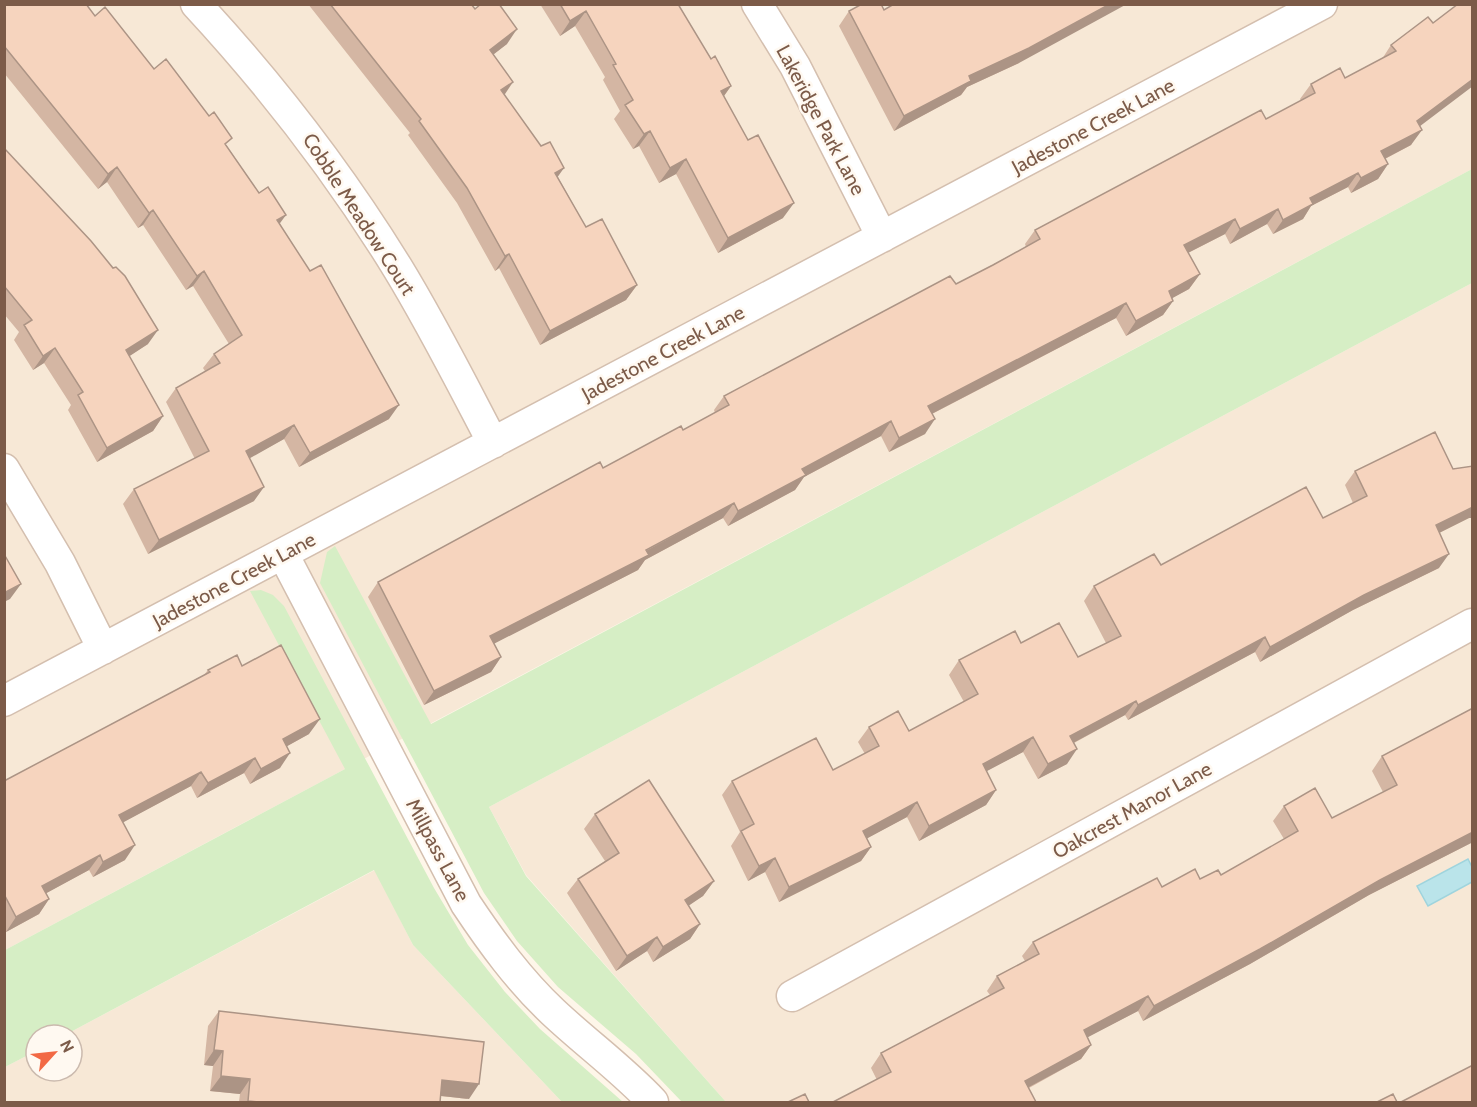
<svg xmlns="http://www.w3.org/2000/svg" width="1477" height="1107" font-family="Cabin,sans-serif">
<style>
.residential{fill:#f7e8d6}
.green{fill:#d6eec5}
.water{fill:#bae4ea;stroke:#9fd4dd;stroke-width:1.5}
.lines{fill:none;stroke-linecap:round;stroke-linejoin:round}
.minor-casing{stroke:#d4bfaf;stroke-width:33}
.minor{stroke:#fff;stroke-width:30}
.wall{fill:#d4b6a3}
.shaded-wall{fill:#ac9485}
.building{fill:#f6d4be;stroke:#ac9485;stroke-width:1.5}
.labels{text-anchor:middle;dominant-baseline:central;stroke-width:5;stroke-linejoin:round;paint-order:stroke}
.street-label{font-size:20px;fill:#7c5b49;stroke:#fff9f1}
</style>
<rect width="100%" height="100%" fill="#fef6e9"/>
<path class="residential" d="M5 5H1472V169L5 950Z
M1472 283V1102H726L526 875 489 807Z
M375 870 413 945 562 1102H5V1067L36 1051V1071H72V1035H65Z"/>
<path class="green" d="M1472 169V283L489 807 526 876 726 1102H682L636 1054 558 987 517 941 484 893 320 583 327 552 335 546 431 724Z
M261 590 273 595 284 606 434 888 468 945 505 992 540 1029 623 1102H562L413 945 374 870 65 1035H36V1051L5 1067V950L345 769 250 591Z"/>
<path class="water" d="M1468 859 1472 867V882L1428 906 1417 886Z"/>
<g class="lines">
<defs>
<path id="minor" d="M196 4C271 85 339 173 397 267 432 324 462 384 493 443
M757 4 795 66 882 237
M4 469 60 563 103 649
M283 554 466 904C492 943 519 980 553 1012 586 1043 622 1069 653 1102
M4 701 1322 4
M792 996 1472 624"/>
</defs>
<use href="#minor" class="minor-casing"/>
<use href="#minor" class="minor"/>
</g>
<path class="wall" d="M4 4 95 16 154 69 227 146 280 224 389 419 299 467 284 439 249 458 254 501 148 554 123 504 134 489 195 459 166 402 176 388 205 371 203 368 214 354 229 344 193 286 186 290 143 225 138 228 107 182 98 189 4 73Z
M308 4H471L507 44 493 54 504 94 558 177 586 227 637 285 626 300 540 345 499 268 495 271 457 203 408 135 410 133Z
M540 4H678L711 59 731 86 724 96 783 218 718 253 676 174 659 183 639 146 633 149 614 119 620 111 603 80 605 77 575 26 560 36Z
M884 10 1019 63 967 87 961 95 894 131 839 26 849 11Z
M1428 17 1419 126 1411 145 1385 159 1388 164 1378 179 1351 193 1348 187 1311 206 1303 219 1273 234 1267 224 1230 244 1225 234 1188 253 1200 274 1189 289 1172 298 1173 301 1163 315 1126 336 1116 318 932 414 925 434 889 452 881 436 804 477 795 490 728 526 723 518 645 560 638 570 494 643 501 657 491 672 424 705 368 597 378 582 603 468 683 430 715 413 714 410 724 396 956 284 1026 247 1025 244 1035 230 1266 119 1301 101 1300 99 1311 84 1345 78 1382 59 1391 45Z
M4 148 148 344 129 356 163 416 153 431 97 462 68 410 71 405 44 363 33 370 14 340 19 332 4 314Z
M1473 466V518H1469L1439 533V568L1353 610 1260 662 1255 652 1128 720 1125 715 1074 743 1067 764 1038 779 1023 752 986 771 996 790 986 805 919 841 907 817 867 838 871 847 861 861 779 902 765 872 748 881 731 846 740 832 722 795 732 781 833 770 865 754 858 742 869 727 909 731 964 702 949 675 959 660 1021 643 1078 657 1106 643 1084 601 1094 586 1323 518 1353 503 1345 485 1355 471 1453 469Z
M242 666 309 734 287 746 280 768 250 784 244 773 197 798 191 786 123 822 125 860 93 877 89 870 46 893 49 899 39 914 6 932 4 928V781L204 675 208 670Z
M1473 708V842L1369 895 1250 964 1143 1021 1138 1011 1087 1037 1091 1045 1081 1059 1029 1088 877 1080 871 1068 881 1053 990 995 987 991 997 976 1025 961 1022 956 1033 942 1162 887 1221 875 1284 839 1273 821 1284 806 1332 818 1383 792 1372 771 1382 756Z
M595 814 714 881 703 896 688 905 700 924 690 939 653 962 647 951 616 971 567 893 578 879 605 861 584 829Z
M219 1011 469 1099 441 1096 440 1102H239L240 1094 210 1091 213 1066 204 1065 208 1026Z"/>
<path class="shaded-wall" d="M1110 4H1127L1019 63 967 87 961 95 894 131 904 116 969 76Z
M586 11 575 26 560 36 570 21Z
M517 29 507 44 480 65 490 50Z
M1473 79V86L1407 136 1417 121Z
M513 82 503 97 501 90Z
M731 86 721 100V91Z
M1422 130 1411 145 1371 166 1381 151Z
M650 131 639 146 633 149 644 134Z
M686 159 676 174 659 183 670 168Z
M1388 164 1378 179 1351 193 1361 178Z
M117 167 107 182 98 189 108 174Z
M564 168 554 182 555 173Z
M1358 173 1348 187 1311 206 1303 219 1273 234 1283 220 1310 198Z
M794 203 783 218 718 253 728 238Z
M1278 209 1267 224 1230 244 1240 229Z
M153 210 143 225 138 228 149 213Z
M286 215 275 230 277 220Z
M1235 219 1225 234 1174 260 1184 245Z
M509 254 499 268 495 271 505 256Z
M204 271 193 286 186 290 197 276Z
M1200 274 1189 289 1158 306 1169 291Z
M637 285 626 300 540 345 550 331Z
M1173 301 1163 315 1126 336 1136 321Z
M1126 303 1116 318 918 421 928 406Z
M158 330 148 344 116 365 126 350Z
M55 348 44 363 33 370 43 356Z
M399 405 389 419 299 467 310 453Z
M163 416 153 431 97 462 107 448Z
M935 419 925 434 889 452 899 438Z
M891 421 881 436 804 477 795 490 728 526 738 511 802 469Z
M294 425 284 439 236 466 246 451Z
M264 487 254 501 148 554 159 540Z
M734 503 723 518 645 560 638 570 480 651 490 636Z
M1473 507V518H1469L1425 540 1436 525Z
M1449 554 1439 568 1353 610 1260 662 1270 647 1364 595Z
M21 584 10 599 4 602V593Z
M1265 637 1255 652 1128 720 1138 705Z
M501 657 491 672 424 705 434 691Z
M1136 701 1125 715 1060 750 1070 736Z
M320 719 309 734 273 754 283 739Z
M1033 737 1023 752 972 779 983 764Z
M1077 749 1067 764 1038 779 1048 764Z
M290 753 280 768 250 784 261 769Z
M255 758 244 773 197 798 208 783Z
M201 772 191 786 109 830 119 815Z
M996 790 986 805 919 841 929 826Z
M917 802 907 817 853 846 863 831Z
M1473 832V842L1369 895 1250 964 1143 1021 1154 1006 1380 880Z
M135 845 125 860 93 877 103 862Z
M871 847 861 861 779 902 789 887Z
M100 855 89 870 32 901 42 886Z
M775 858 765 872 748 881 759 866Z
M714 881 703 896 675 915 685 900Z
M49 899 39 914 6 932 16 917Z
M700 924 690 939 653 962 663 947Z
M657 937 647 951 616 971 627 956Z
M1148 996 1138 1011 1073 1045 1084 1030Z
M1091 1045 1081 1059 1014 1095 1025 1081Z
M214 1050 223 1051 213 1066 204 1065Z
M221 1076 250 1079 240 1094 210 1091Z
M442 1080 479 1084 469 1099 432 1095Z"/>
<path class="building" d="M4 4H86L95 16 105 7 154 69 166 59 209 116 214 112 232 138 225 144 259 193 268 187 286 215 277 220 310 271 321 265 399 405 310 453 294 425 246 451 264 487 159 540 134 489 209 451 176 388 220 363 214 354 242 335 204 271 197 276 153 210 149 213 117 167 108 174 4 46Z
M330 4H471L475 9 481 4H499L517 29 490 50 513 82 501 90 541 146 550 142 564 168 555 173 586 227 602 219 637 285 550 331 509 254 505 256 467 188 419 121 421 119Z
M560 4H678L711 59 715 56 731 86 721 91 748 140 758 135 794 203 728 238 686 159 670 168 650 131 644 134 625 105 633 100 613 65 616 64 586 11 570 21Z
M862 4H881L884 10 894 4H1110L1029 48 969 76 971 81 904 116 849 11Z
M1458 4H1473V79L1417 121 1422 130 1381 151 1388 164 1361 178 1358 173 1310 198 1313 204 1283 220 1278 209 1240 229 1235 219 1184 245 1200 274 1169 291 1173 301 1136 321 1126 303 928 406 935 419 899 438 891 421 802 469 806 475 738 511 734 503 646 550 649 555 490 636 501 657 434 691 378 582 600 462 603 468 681 426 683 430 729 405 724 396 950 276 956 284 993 265 1040 239 1035 230 1261 110 1266 119 1315 93 1311 84 1340 68 1345 78 1396 51 1391 45 1428 17 1433 23Z
M4 148 91 241 113 268 116 267 125 276 158 330 126 350 163 416 107 448 78 395 83 392 55 348 43 356 24 325 32 320 4 286Z
M1435 432 1453 469 1473 466V507L1436 525 1449 554 1364 595 1270 647 1265 637 1138 705 1136 701 1070 736 1077 749 1048 764 1033 737 983 764 996 790 929 826 917 802 863 831 871 847 789 887 775 858 759 866 741 831 754 824 732 781 816 738 833 770 879 746 869 727 898 711 909 731 978 694 959 660 1015 631 1021 643 1059 623 1078 657 1121 636 1094 586 1154 554 1161 565 1306 487 1323 518 1367 496 1355 471Z
M4 554 21 584 4 593Z
M281 645 320 719 283 739 290 753 261 769 255 758 208 783 201 772 119 815 135 845 103 862 100 855 42 886 49 899 16 917 4 894V781L210 672 208 670 237 655 242 666Z
M1473 708V832L1380 880 1260 949 1154 1006 1148 996 1084 1030 1091 1045 1025 1081 1036 1102H833L891 1072 881 1053 1004 988 997 976 1039 954 1033 942 1157 878 1162 887 1195 869 1200 879 1218 870 1221 875 1298 831 1284 806 1315 788 1332 818 1397 785 1382 756Z
M649 780 714 881 685 900 700 924 663 947 657 937 627 956 578 879 619 853 595 814Z
M219 1011 484 1042 479 1084 442 1080 440 1102H258L248 1101 250 1079 221 1076 223 1051 214 1050Z
M1473 1065V1102H1401Z
M805 1094 809 1102H788Z
M1393 1094 1397 1102H1377Z"/>
<g class="labels">
<g class="street-label">
<text transform="translate(821 120) rotate(62)">Lakeridge Park Lane</text>
<text transform="translate(1093 126) rotate(-28)">Jadestone Creek Lane</text>
<text transform="translate(359 214) rotate(57)">Cobble Meadow Court</text>
<text transform="translate(663 353) rotate(-28)">Jadestone Creek Lane</text>
<text transform="translate(234 580) rotate(-28)">Jadestone Creek Lane</text>
<text transform="translate(1132 810) rotate(-29)">Oakcrest Manor Lane</text>
<text transform="translate(438 850) rotate(62)">Millpass Lane</text>
</g>
</g>
<rect width="1477" height="1107" fill="none" stroke="#7c5b49" stroke-width="12"/>
<g transform="translate(54 1053) rotate(63)"><circle r="28" fill="#fff9f1" stroke="#cbbaae" stroke-width="1.5"/>
<path d="M0-4.5L10 22L0 15L-10 22Z" fill="#f26944"/>
<text y="-9" font-size="16" font-weight="bold" text-anchor="middle" fill="#7c5b49">N</text>
</g>
</svg>
